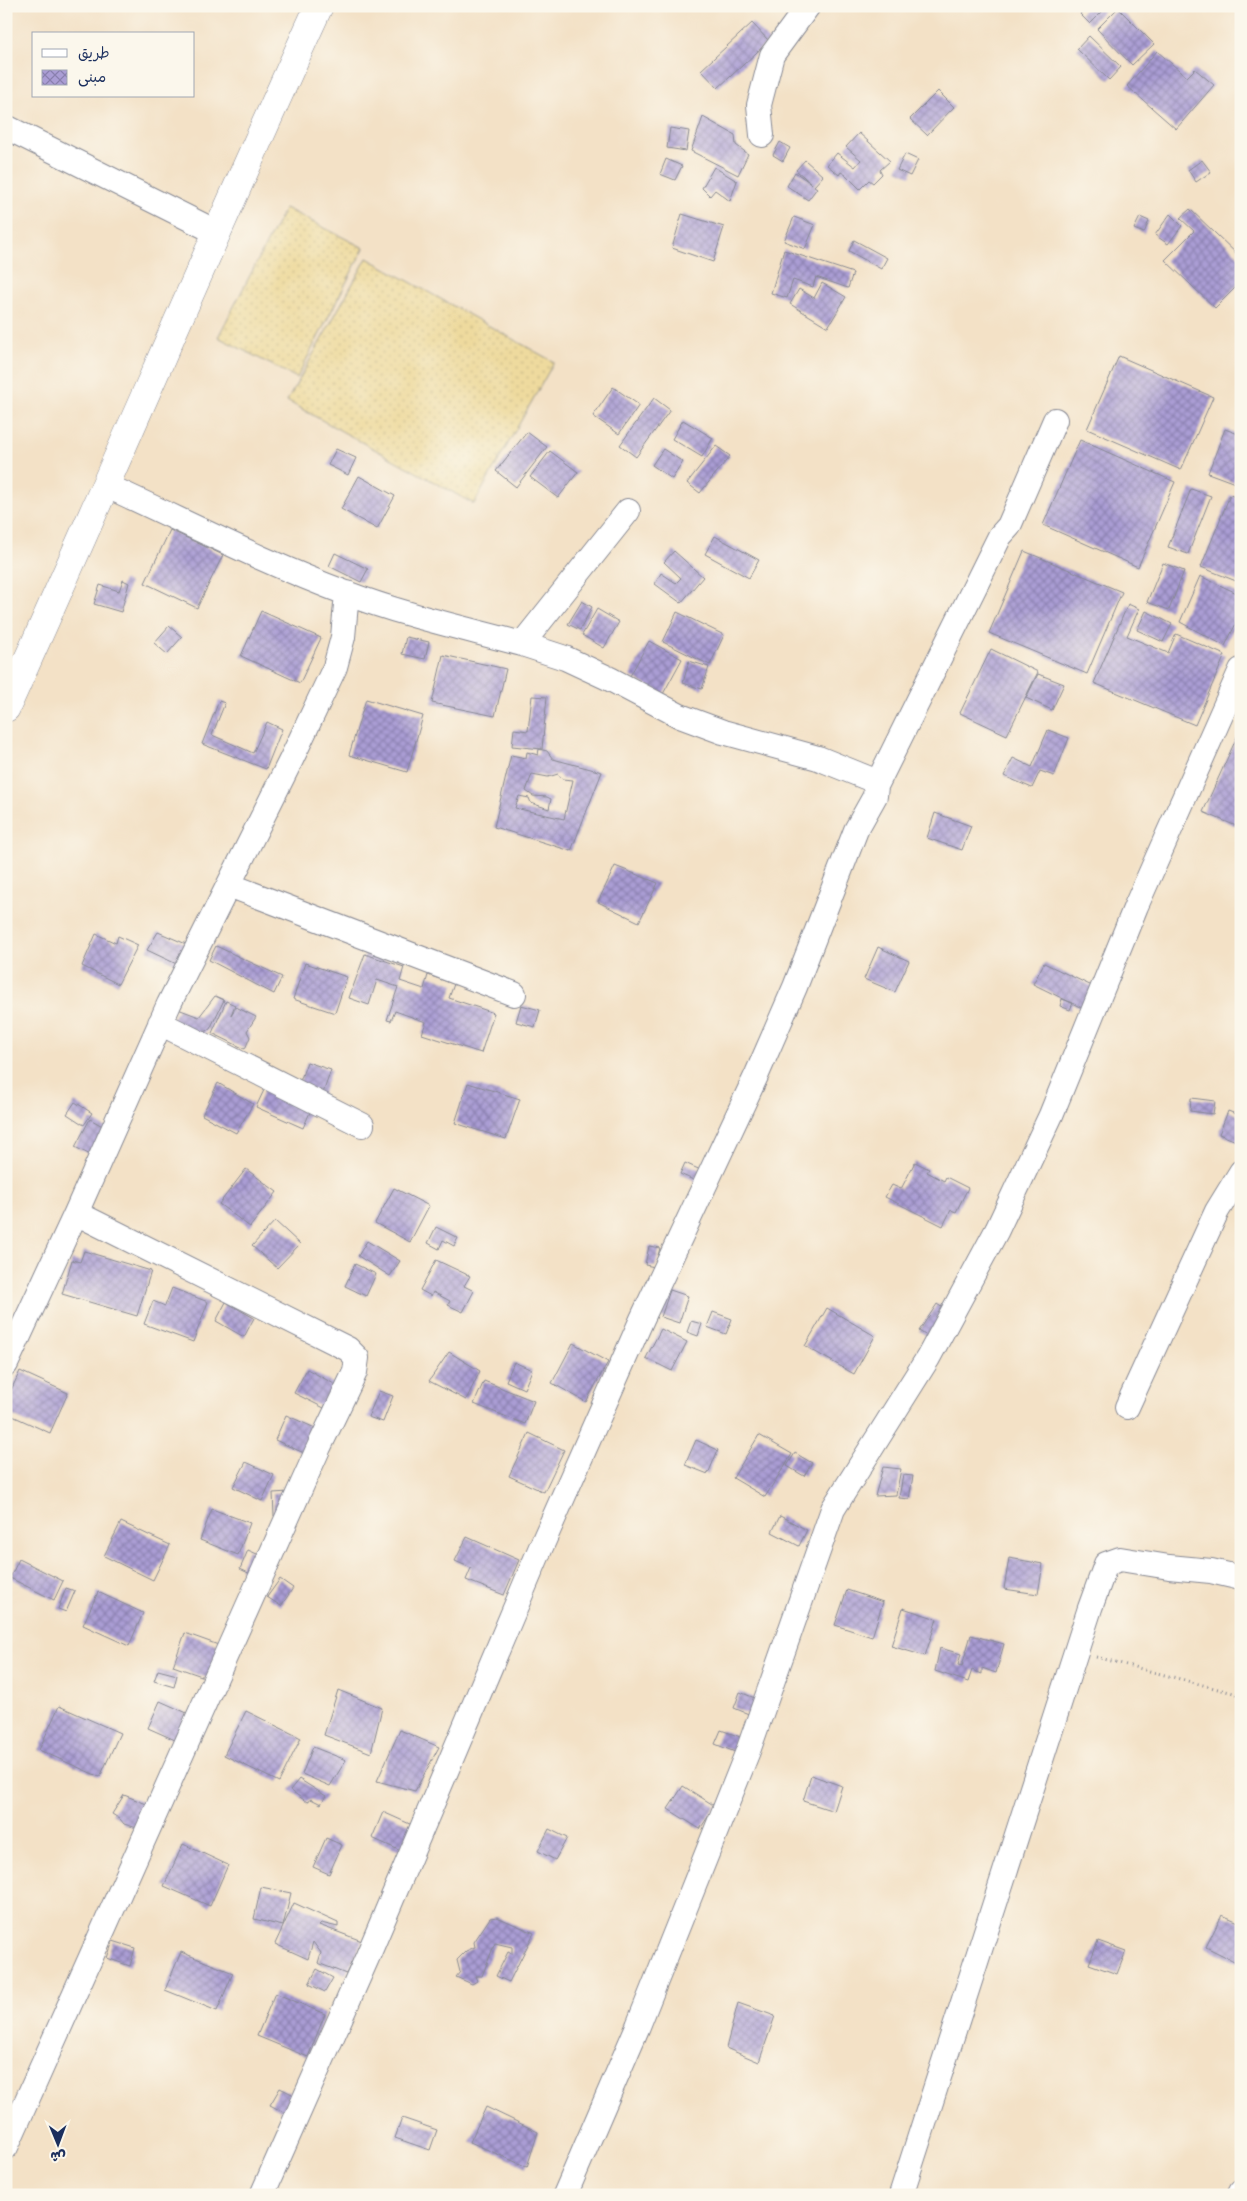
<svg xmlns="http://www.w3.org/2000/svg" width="1247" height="2201" font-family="'Patrick Hand','Playpen Sans Arabic',sans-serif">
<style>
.sand{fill:url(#sand-dots);stroke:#84847e}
.building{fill:url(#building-cross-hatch);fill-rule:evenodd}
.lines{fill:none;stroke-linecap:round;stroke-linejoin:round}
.minor-casing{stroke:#878892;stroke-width:26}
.tertiary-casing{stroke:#878892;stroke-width:29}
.path{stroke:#878892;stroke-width:3;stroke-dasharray:1 4;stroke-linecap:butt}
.minor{stroke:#fff;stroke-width:24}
.tertiary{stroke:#fff;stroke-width:28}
</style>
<defs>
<pattern id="sand-dots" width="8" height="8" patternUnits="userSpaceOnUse" patternTransform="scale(1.25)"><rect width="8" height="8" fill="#eeda9e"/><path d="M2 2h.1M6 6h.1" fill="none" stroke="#ccbb8a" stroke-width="1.8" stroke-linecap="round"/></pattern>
<pattern id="building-cross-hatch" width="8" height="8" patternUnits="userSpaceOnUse" patternTransform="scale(1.25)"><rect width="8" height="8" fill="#aa9dd4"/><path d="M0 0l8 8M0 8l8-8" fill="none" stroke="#8a80af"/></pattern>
</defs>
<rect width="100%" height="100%" fill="#fbf7ec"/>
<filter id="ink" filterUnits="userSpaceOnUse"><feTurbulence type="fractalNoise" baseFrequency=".02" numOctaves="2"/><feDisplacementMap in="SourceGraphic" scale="10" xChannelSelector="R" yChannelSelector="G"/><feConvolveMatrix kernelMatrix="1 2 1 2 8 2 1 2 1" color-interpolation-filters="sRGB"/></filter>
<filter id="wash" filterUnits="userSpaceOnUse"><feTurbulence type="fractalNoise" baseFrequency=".0096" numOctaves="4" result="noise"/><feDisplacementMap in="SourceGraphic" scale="20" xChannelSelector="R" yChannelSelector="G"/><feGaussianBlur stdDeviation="1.12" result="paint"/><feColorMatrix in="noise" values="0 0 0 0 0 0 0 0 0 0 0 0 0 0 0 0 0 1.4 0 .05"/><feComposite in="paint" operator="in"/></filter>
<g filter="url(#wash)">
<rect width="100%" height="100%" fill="#f3e1c6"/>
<path class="sand" d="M285 208 364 248 297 378 218 337Z
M367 258 554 362 474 504 287 401Z"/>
<g id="blocks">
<path class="building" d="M1087 6H1104L1106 8 1090 24 1080 14Z
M1118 8 1154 44 1132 65 1097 29Z
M752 23 769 41 718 88 701 70Z
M1089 36 1121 67 1109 80 1077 49Z
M1157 51 1187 77 1195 69 1214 85 1176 129 1127 86Z
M938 91 954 107 927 135 910 119Z
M703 117 735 135 736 145 748 154 738 175 691 151Z
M670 128 689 131 686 151 667 148Z
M859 133 890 161 880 170 882 174 873 183 869 180 860 189 846 175 841 172 839 175 827 165 837 153 855 167 861 160 846 147Z
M780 142 790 148 783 161 773 155Z
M905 154 918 160 910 176 897 170Z
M666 159 682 166 675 180 660 174Z
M805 160 823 176 814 186 817 188 808 200 787 186 795 172 812 184 796 170Z
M1202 160 1211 172 1196 182 1188 170Z
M714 167 737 181 730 201 715 190 710 196 702 188Z
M1190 209 1241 258V282L1215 308 1165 260 1194 231 1180 218Z
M682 214 724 227 713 262 672 248Z
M1170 214 1182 226 1168 244 1155 235Z
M794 217 815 225 805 249 784 241Z
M1140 217 1149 221 1144 233 1134 229Z
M854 240 887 258 881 269 849 251Z
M784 250 853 273 848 288 816 277 813 287 793 280 787 298 771 293Z
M822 283 846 297 828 327 790 304 799 289 814 298Z
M1119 356 1213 397 1181 470 1087 429Z
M613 387 639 405 619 434 593 416Z
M654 398 670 410 636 457 620 445Z
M683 420 713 438 702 457 672 439Z
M1225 429 1241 435V468L1235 483 1208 473Z
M527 432 547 447 516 487 496 471Z
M1080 440 1175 482 1138 567 1043 525Z
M716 446 730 456 700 493 687 483Z
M336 449 356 458 348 475 328 465Z
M663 449 683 462 672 479 652 465Z
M550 451 578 472 558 498 530 477Z
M359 476 395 496 377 529 341 509Z
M1191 489 1211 496 1188 554 1168 547Z
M1230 495 1241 499V583L1201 567Z
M170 530 223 555 197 608 145 583Z
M715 536 759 560 749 578 705 554Z
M674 551 703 577 681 603 655 584 661 573 676 583 681 578 664 562Z
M1024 551 1122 592 1087 674 989 633Z
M335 553 368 569 361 582 329 566Z
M1163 563 1184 571 1169 610 1147 602Z
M1200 576 1241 595V613L1225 646 1180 622Z
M123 580 129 583 121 612 94 604 100 585 119 591Z
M582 601 592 607 580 630 568 624Z
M1128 604 1139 609 1127 636 1168 653 1176 634 1225 655 1195 725 1094 683Z
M597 609 619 622 604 648 582 635Z
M261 611 321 638 300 683 241 656Z
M1146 611 1172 624 1163 642 1137 630Z
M677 612 724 635 710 665 663 642Z
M169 626 182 637 167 654 154 643Z
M406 637 429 642 425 659 402 654Z
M649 641 682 659 663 694 630 676Z
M991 649 1038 672 1007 735 960 713Z
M443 655 506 669 495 716 432 703Z
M689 661 709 667 702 689 683 683Z
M1038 674 1064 684 1052 710 1026 698Z
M532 696 547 697 542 749 512 746 514 729 528 731Z
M366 699 423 716 407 772 349 755Z
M219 701 225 703 212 735 253 753 267 722 282 729 266 769 202 744Z
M1241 728V828L1203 812Z
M1048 730 1069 738 1054 776 1040 771 1032 788 1004 776 1013 758 1032 767Z
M539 749 547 751 553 759 602 772 571 851 494 827 511 755 526 758 527 752 538 755ZM532 774 548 777 558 774 562 779 573 780 564 819 515 808 519 796 529 798 531 803 549 809 551 799 547 797 533 796 526 791Z
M935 813 971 826 962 850 927 838Z
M615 866 658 883 639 922 598 902Z
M158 932 193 947 185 968 147 950Z
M96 934 116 943 118 936 138 945 118 984 82 966Z
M216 946 282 977 274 994 209 960Z
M878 947 909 961 895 992 864 979Z
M365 954 404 967 400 981 424 989 428 975 454 984 449 998 494 1013 481 1053 422 1034 426 1022 395 1011 391 1021 387 1020 398 987 377 980 369 1005 349 998Z
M305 963 347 977 335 1013 293 999Z
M1044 963 1094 987 1084 1009 1033 984Z
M215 996 224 1000 210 1029 205 1032 201 1040 171 1023 178 1009 199 1017Z
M1062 999 1073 1003 1070 1010 1060 1006Z
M226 1001 235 1005 231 1015 236 1007 256 1017 247 1031 250 1037 245 1049 212 1033Z
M521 1005 540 1010 535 1027 516 1022Z
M307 1062 331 1070 322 1096 298 1087Z
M218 1083 253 1104 236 1133 202 1115Z
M468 1083 520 1099 506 1139 455 1123Z
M265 1088 311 1110 303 1128 256 1107Z
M1191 1098 1215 1101 1213 1114 1190 1111Z
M75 1102 92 1113 84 1125 67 1114Z
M1228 1111 1241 1116V1143L1219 1134Z
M90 1119 113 1132 98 1159 75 1147Z
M915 1162 929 1169 927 1172 944 1181 946 1177 968 1188 956 1212 951 1210 943 1226 885 1197 892 1185 901 1189Z
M685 1163 705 1172 700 1183 680 1174Z
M246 1169 277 1192 250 1227 219 1204Z
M394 1188 429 1206 410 1242 375 1223Z
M275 1221 300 1244 277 1268 252 1246Z
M436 1227 458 1238 454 1246 443 1240 439 1249 428 1243Z
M367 1241 400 1261 390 1276 358 1256Z
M649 1246 660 1248 655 1267 645 1265Z
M84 1251 151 1271 137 1316 62 1294 72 1260 80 1262Z
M436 1260 470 1276 464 1286 474 1291 463 1312 448 1305 450 1301 433 1292 431 1296 420 1290Z
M355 1264 376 1274 366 1296 345 1286Z
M172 1288 208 1302 193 1342 144 1324 153 1301 165 1306Z
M670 1290 688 1296 679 1323 661 1317Z
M226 1302 254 1318 244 1337 216 1321Z
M937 1304 950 1313 933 1340 919 1331Z
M827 1308 875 1336 854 1374 805 1346Z
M713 1312 732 1319 726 1334 707 1327Z
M691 1321 702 1324 698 1336 687 1332Z
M661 1329 687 1342 672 1371 646 1358Z
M573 1343 608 1362 586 1402 552 1383Z
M449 1352 480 1371 466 1400 429 1381Z
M514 1362 532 1370 524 1389 506 1381Z
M307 1369 336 1385 324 1408 294 1393Z
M20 1371 68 1393 50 1433 6 1413V1401Z
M484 1381 534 1401 525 1424 474 1404Z
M379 1391 393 1396 383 1422 368 1417Z
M286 1415 315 1428 304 1453 275 1440Z
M529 1433 564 1450 544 1492 509 1476Z
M759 1435 792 1454 765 1497 733 1478Z
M696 1440 718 1450 708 1474 685 1465Z
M795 1453 812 1463 804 1476 787 1466Z
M246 1462 274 1475 262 1501 233 1487Z
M883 1467 901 1469 896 1495 875 1496Z
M903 1475 913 1476 909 1499 899 1498Z
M289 1492 290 1515 274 1516 273 1493Z
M212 1509 250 1523 238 1555 200 1540Z
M780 1516 807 1530 799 1546 772 1532Z
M121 1522 170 1545 153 1580 104 1556Z
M467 1537 519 1560 504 1595 466 1580 471 1568 455 1561Z
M248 1550 266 1558 257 1577 240 1569Z
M1009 1558 1043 1564 1038 1594 1004 1589Z
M19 1559 63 1581 54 1600 10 1578Z
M280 1579 293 1588 281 1606 267 1597Z
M66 1588 75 1591 66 1612 58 1609Z
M847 1590 883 1602 872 1637 835 1625Z
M98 1592 143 1613 129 1646 83 1625Z
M903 1608 937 1619 925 1656 891 1646Z
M185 1633 224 1647 213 1680 173 1666Z
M971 1635 1004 1644 996 1673 982 1668V1674L972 1670 968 1682 935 1671 940 1648 961 1654 958 1665 962 1666Z
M158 1670 177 1675 174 1687 154 1681Z
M338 1690 382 1708 371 1753 324 1735Z
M740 1692 762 1701 756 1717 734 1708Z
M160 1701 187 1713 175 1740 148 1728Z
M59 1706 120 1733 100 1777 39 1750Z
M246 1711 301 1738 279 1782 224 1755Z
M400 1730 439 1747 415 1791 377 1781Z
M721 1730 746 1739 740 1754 715 1744Z
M313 1747 346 1760 330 1786 302 1774Z
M811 1775 842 1786 834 1811 803 1801Z
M299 1779 326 1796 321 1804 311 1799 307 1802 290 1790Z
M683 1786 715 1806 700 1829 668 1809Z
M124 1795 159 1809 137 1828 124 1824 120 1819 112 1814Z
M383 1812 412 1825 401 1851 372 1838Z
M549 1829 567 1838 555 1860 538 1851Z
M326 1838 342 1845 329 1874 313 1867Z
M183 1844 228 1865 210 1906 164 1886Z
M261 1887 291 1893 283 1926 254 1919Z
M294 1903 338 1923V1927L321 1923 319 1925 362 1941 346 1974 318 1963 321 1953 313 1942 308 1959 275 1944Z
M1222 1915 1241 1923V1958L1238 1963 1206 1947Z
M497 1917 534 1933 509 1982 496 1976 508 1952 512 1954V1947L495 1943 482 1976H475L477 1981 472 1984 456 1977 460 1972 457 1960 466 1951 475 1947 474 1942 490 1918Z
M113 1941 135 1948 130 1966 107 1958Z
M1098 1941 1126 1951 1117 1974 1089 1964Z
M181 1952 233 1973 217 2011 165 1990Z
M317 1969 333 1978 325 1992 309 1984Z
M275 1993 325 2014 308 2057 257 2036Z
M738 2003 775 2016 759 2062 726 2048Z
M280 2088 298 2097 289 2115 270 2105Z
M486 2107 538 2132 527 2167 470 2142Z
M402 2118 437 2130 430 2150 395 2138Z"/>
</g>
</g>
<g filter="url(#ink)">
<use href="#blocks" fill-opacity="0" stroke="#878892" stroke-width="1"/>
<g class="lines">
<defs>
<path id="minor" d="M6 127 216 232
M762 135 759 105 772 55 808 6
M107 486C186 522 265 563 346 593 403 615 463 628 522 644L628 511
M876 786 1000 536 1009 526 1055 420
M229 885 514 994
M160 1023 362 1125
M6 1364 76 1213 169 1004 291 760 335 667 343 637 347 593
M1127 1407 1217 1211 1241 1172
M6 2147 319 1447 355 1372 357 1358 348 1349 76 1213
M262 2195 367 1958 541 1547 642 1319 757 1074 795 987 856 830 875 796 876 786 870 779 818 758 723 732 680 716 610 679 565 658 522 644
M565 2195 638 2026 748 1751 833 1509 928 1358 997 1230 1051 1115 1136 906 1241 670
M901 2195 1090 1608 1106 1564 1120 1559 1169 1567 1211 1571 1241 1578
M1239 2195 1241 2191"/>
<path id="tertiary" d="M6 708C112 474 212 239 319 6"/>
</defs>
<use href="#minor" class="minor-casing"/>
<use href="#tertiary" class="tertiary-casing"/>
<path class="path" d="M1096 1657 1241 1695"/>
<use href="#minor" class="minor"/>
<use href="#tertiary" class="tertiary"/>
</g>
</g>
<rect width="1247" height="2201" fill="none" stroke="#fbf7ec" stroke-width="25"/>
<rect x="32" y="32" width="162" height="65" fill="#fbf7ec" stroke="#a1a7b3"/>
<rect x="42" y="49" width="25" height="8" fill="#ffffff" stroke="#a1a7b3"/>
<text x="78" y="58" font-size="15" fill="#1b2f5e">طريق</text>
<rect x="42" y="70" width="25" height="15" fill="url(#building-cross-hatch)" stroke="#a1a7b3"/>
<text x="78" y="82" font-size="15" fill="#1b2f5e">مبنى</text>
<g transform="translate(58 2144) rotate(179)" stroke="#fbf7ec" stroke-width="4" paint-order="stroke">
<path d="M0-4L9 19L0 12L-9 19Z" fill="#1b2f5e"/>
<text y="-8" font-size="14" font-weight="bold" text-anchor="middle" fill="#1b2f5e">ش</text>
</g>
</svg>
